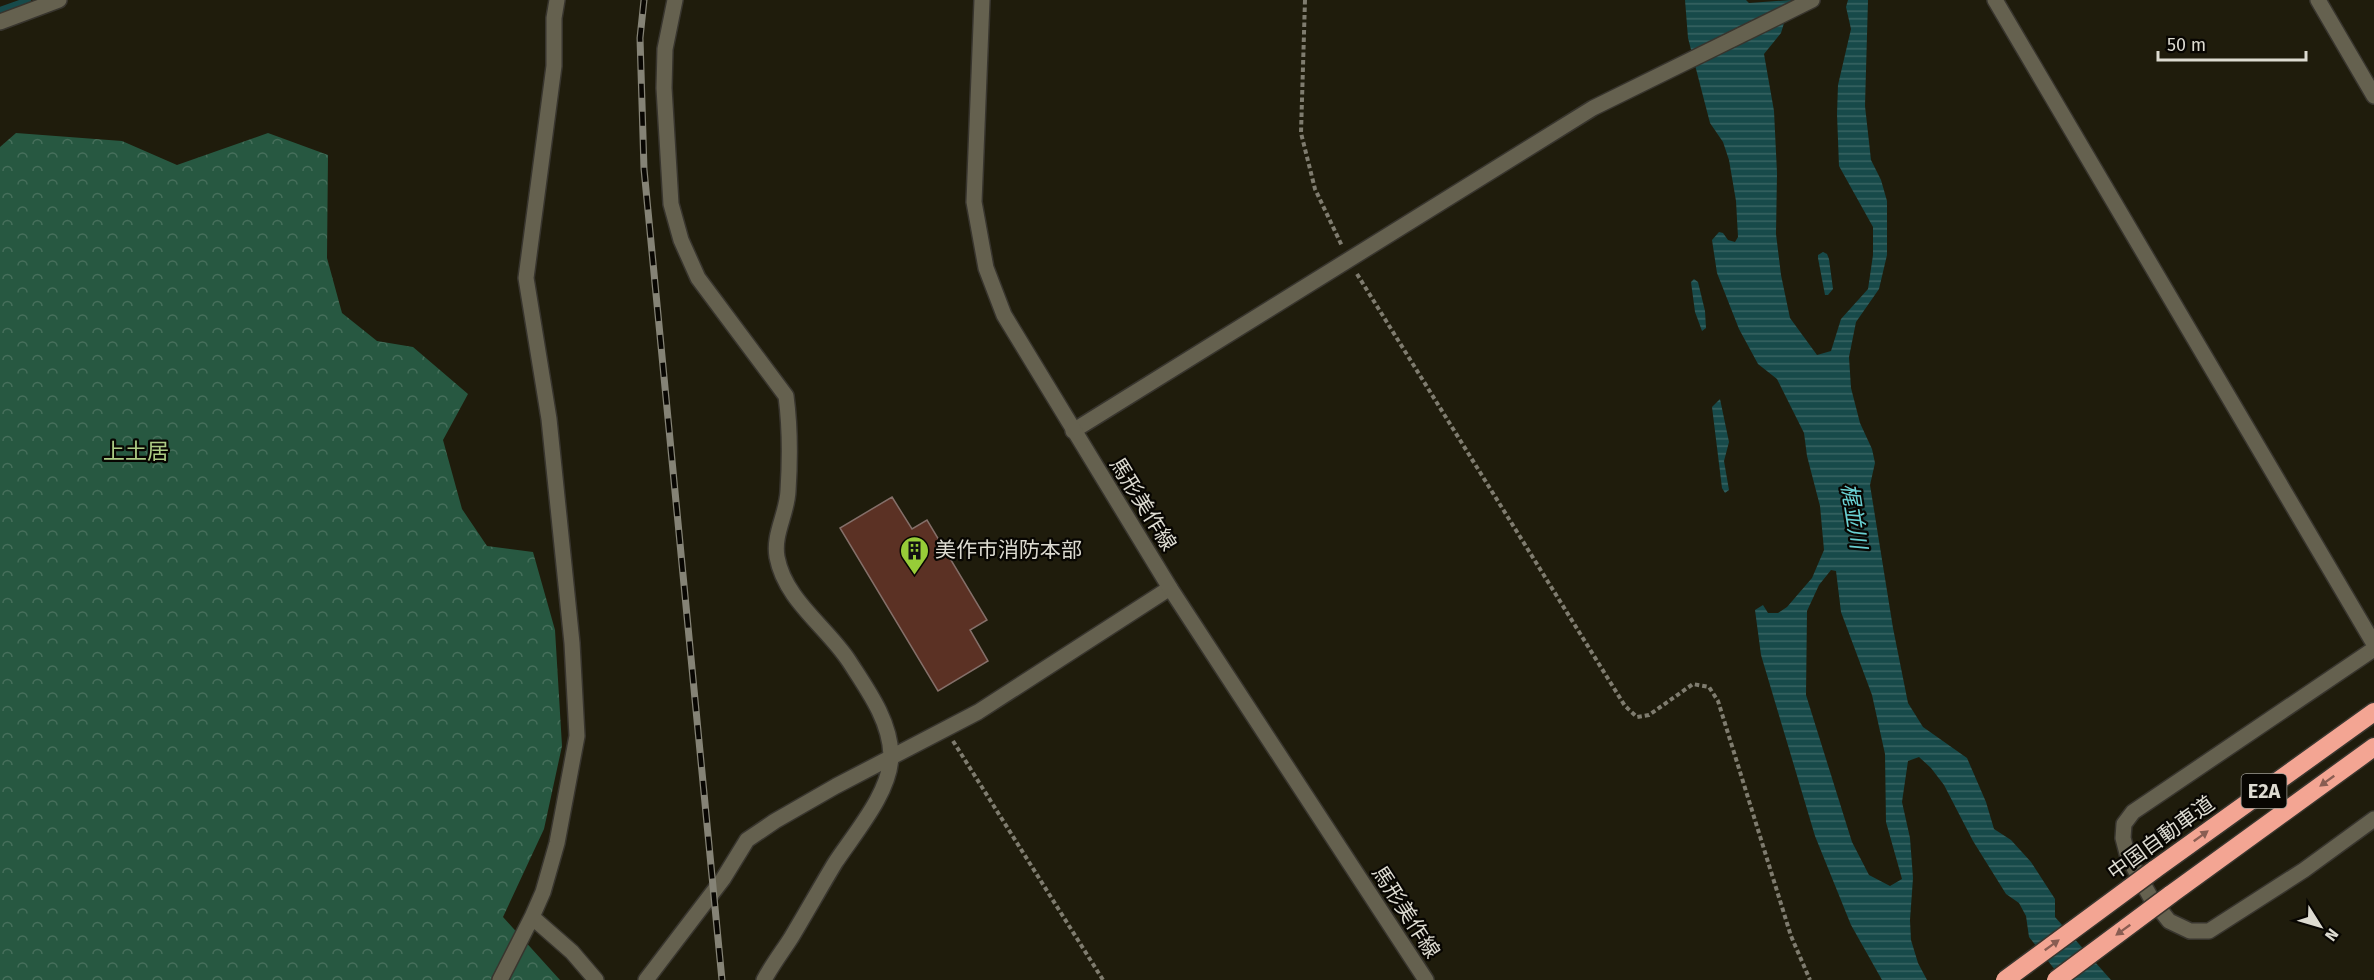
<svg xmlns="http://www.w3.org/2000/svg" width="2374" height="980" font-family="'Fira Sans','Noto Sans JP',sans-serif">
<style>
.forest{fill:url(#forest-crowns)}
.water{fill:url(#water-rules);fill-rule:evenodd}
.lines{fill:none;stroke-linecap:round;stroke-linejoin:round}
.stream{stroke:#174a4a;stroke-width:6}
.building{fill:#5b3124;stroke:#846f69;stroke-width:1.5}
.minor-casing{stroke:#38352e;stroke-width:18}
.tertiary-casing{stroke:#38352e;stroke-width:18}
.secondary-casing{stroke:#38352e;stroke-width:18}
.motorway-casing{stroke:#38352e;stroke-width:21}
.path{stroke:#7f7c6f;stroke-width:4;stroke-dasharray:4.5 3;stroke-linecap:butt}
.minor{stroke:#65614f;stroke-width:15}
.tertiary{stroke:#65614f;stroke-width:15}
.secondary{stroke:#65614f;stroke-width:15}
.motorway{stroke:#f3a593;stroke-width:18}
.rail-casing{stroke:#858376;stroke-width:7}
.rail{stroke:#080602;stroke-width:4.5;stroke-dasharray:14;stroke-linecap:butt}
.motorway-bridge-casing{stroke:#38352e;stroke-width:21;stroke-linecap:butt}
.motorway-bridge{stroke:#f3a593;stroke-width:18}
.oneway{fill:#895d52}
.labels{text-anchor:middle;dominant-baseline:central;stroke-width:4.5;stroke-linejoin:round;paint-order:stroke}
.shield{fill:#080602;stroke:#9d9b93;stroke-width:1.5}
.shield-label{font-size:20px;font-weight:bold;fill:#dddbd1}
.street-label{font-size:21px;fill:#dddbd1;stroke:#080602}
.poi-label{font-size:21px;fill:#dddbd1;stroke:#080602;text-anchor:start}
.neighbourhood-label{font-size:22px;fill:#aecc85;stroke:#080602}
.water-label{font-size:22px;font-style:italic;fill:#6ad1d3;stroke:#080602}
</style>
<defs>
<pattern id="forest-crowns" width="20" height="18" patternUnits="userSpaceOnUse" patternTransform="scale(1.5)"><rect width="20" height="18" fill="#275841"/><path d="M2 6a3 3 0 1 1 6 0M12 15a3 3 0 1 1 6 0" fill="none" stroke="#466f5b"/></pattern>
<pattern id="water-rules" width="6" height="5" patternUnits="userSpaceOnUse" patternTransform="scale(1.5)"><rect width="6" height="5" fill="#174a4a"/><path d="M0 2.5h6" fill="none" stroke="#386463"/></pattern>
</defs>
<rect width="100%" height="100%" fill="#1f1c0c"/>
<path class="forest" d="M16 133 122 141 177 165 268 133 328 155 327 258 342 313 377 341 413 347 468 394 443 440 462 509 487 546 533 552 555 630 562 746 544 829 503 917 560 980H0V147Z"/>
<path class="water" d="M1685 0H1746L1749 3 1791 0 1781 33 1764 54 1774 111 1777 173 1776 234 1781 275 1790 318 1817 355 1831 351 1841 319 1868 289 1873 255V227L1839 166 1837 114 1838 85 1851 29 1846 7 1848 0H1868L1865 106 1871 160 1881 180 1887 201V255L1879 289 1856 322 1849 357 1851 388 1860 423 1872 449 1875 463 1870 485 1893 628 1908 703 1923 727 1967 758 1986 802 1994 829 2011 840 2031 862 2055 899V917L2111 980H2063L2029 937 2026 916 2019 903 2006 894 1973 841 1944 785 1931 768 1919 757 1908 761 1902 802 1910 838 1913 878 1910 920 1911 940 1918 963 1927 980H1882L1851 925 1815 836 1761 655 1755 610 1763 605 1768 613H1778L1787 607 1812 578 1824 550 1820 506 1807 456 1804 433 1777 379 1758 364 1739 329 1717 273 1712 240 1719 232 1723 233 1728 240 1735 242 1738 237 1736 201 1729 160 1723 142 1710 123 1688 38ZM1831 570 1836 571 1841 612 1872 695 1885 754 1886 822 1902 879 1890 886 1869 875 1852 842 1806 695 1807 611 1819 585Z
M1823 252 1827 254 1829 259 1833 289 1828 295H1825L1818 258V255Z
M1694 279 1698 282 1705 311 1706 328 1702 331 1695 312 1691 282Z
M1720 399 1729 442 1724 461 1729 490 1725 493 1722 488 1712 407Z"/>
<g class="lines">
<path class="stream" d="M0 10 28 0"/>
</g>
<path class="building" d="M892 497 912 529 927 520 987 620 970 630 988 661 938 691 840 528Z"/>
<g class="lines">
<defs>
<path id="minor" d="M557 0 554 18V66L526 278 549 419 572 643 577 736 557 843 543 892 532 917 572 952 596 980
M675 0 665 49 664 88 671 204 681 240 698 278 786 396C790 426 790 460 788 491 787 514 773 534 777 557 785 600 826 626 849 661 867 689 890 720 891 755 891 792 854 834 835 863 820 888 806 913 791 938 782 952 772 965 764 980
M1995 0 2374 644
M2318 0 2374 96
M0 22 59 0
M2374 649 2133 812 2124 824 2123 838 2128 857 2151 898 2169 921 2190 931H2209L2304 870 2374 819
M500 980 532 917
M646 980 723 879 747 840 775 821 836 786 978 712 1170 588"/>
<path id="tertiary" d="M1073 431 1593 108 1812 0"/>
<path id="secondary" d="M982 0 974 202 986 268 1004 315 1170 588 1426 980"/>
<path id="motorway" d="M2154 870 2374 712
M2170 895 2374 747"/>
</defs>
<use href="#minor" class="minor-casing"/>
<use href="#tertiary" class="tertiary-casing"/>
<use href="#secondary" class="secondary-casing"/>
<use href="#motorway" class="motorway-casing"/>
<path class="path" d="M1305 0 1301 133 1315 189 1342 246
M1357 274 1625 706 1637 717 1649 715 1693 684 1709 687 1718 701 1791 936 1810 980
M953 741 1103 980"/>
<use href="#minor" class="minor"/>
<use href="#tertiary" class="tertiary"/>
<use href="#secondary" class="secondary"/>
<use href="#motorway" class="motorway"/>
<defs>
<path id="rail" d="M644 0 640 38 644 169 722 980"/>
</defs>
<use href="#rail" class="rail-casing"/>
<use href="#rail" class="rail"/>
<defs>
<path id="motorway-bridge" d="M2005 980 2154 870
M2056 980 2170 895"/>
</defs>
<use href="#motorway-bridge" class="motorway-bridge-casing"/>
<use href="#motorway-bridge" class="motorway-bridge"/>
</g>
<defs><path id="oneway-solid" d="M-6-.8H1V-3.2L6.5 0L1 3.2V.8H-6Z" transform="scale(1.5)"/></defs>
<g class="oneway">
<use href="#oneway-solid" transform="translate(2327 781) rotate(144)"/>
<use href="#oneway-solid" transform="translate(2201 836) rotate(-36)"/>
<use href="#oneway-solid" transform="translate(2123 930) rotate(144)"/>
<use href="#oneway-solid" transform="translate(2052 945) rotate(-36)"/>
</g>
<defs>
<symbol id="building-pin" viewBox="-11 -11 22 30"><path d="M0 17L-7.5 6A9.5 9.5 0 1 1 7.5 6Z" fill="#97cc38" stroke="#080602"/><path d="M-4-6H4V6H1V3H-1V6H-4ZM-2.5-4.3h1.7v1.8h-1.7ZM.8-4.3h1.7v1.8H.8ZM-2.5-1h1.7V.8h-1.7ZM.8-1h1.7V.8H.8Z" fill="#111"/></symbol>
</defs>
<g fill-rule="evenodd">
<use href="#building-pin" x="898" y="534" width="33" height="45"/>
</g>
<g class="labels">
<rect class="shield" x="2241.5" y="774" width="45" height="34" rx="4.5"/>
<g class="shield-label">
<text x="2264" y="791">E2A</text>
</g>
<g class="street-label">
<text transform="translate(1143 504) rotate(58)">馬形美作線</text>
<text transform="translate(2161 838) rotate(-36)">中国自動車道</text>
<text transform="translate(1406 912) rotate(57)">馬形美作線</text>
</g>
<g class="poi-label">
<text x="935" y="550">美作市消防本部</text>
</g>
<g class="neighbourhood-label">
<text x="136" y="451">上土居</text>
</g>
<g class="water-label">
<text transform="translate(1854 516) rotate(81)">梶並川</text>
</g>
</g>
<g transform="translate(2320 926) rotate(127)" stroke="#080602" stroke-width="4.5" paint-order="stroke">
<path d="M0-4.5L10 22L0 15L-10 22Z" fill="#dddbd1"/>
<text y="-9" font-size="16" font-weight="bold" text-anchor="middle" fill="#dddbd1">N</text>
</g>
<path d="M2158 51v9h148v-9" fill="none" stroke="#dddbd1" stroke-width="3"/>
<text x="2167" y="51" font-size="18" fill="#dddbd1" stroke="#080602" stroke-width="4.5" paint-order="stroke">50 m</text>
</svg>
